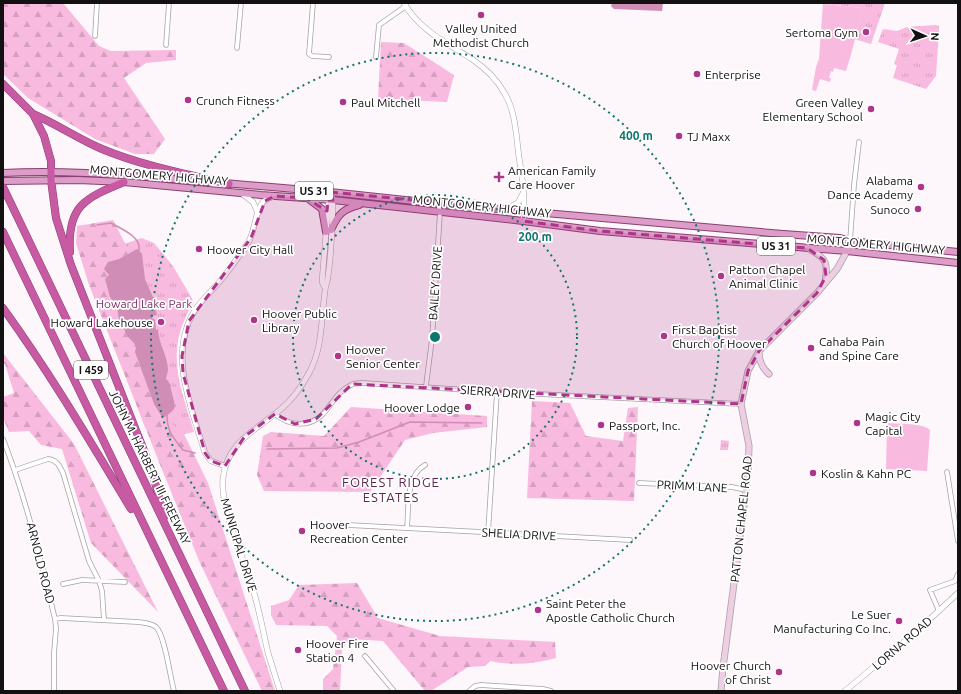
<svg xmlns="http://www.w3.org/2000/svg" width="961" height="694" font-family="Ubuntu,sans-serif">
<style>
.grass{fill:url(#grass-tufts)}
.forest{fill:url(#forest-firs)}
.pitch{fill:#f9bae0}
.water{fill:#d08db6}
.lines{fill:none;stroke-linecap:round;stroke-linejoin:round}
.stream{stroke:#d08db6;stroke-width:1.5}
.minor-casing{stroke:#a7a1a4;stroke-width:5.5}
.tertiary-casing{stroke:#a7a1a4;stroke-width:6}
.secondary-casing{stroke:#a7a1a4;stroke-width:7}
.primary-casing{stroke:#894070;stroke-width:8}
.motorway-casing{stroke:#894070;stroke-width:8}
.minor{stroke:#fff;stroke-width:4}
.tertiary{stroke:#fff;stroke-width:5}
.secondary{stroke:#eecee3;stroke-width:5.5}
.primary{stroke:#de9cc8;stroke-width:6}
.motorway{stroke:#c85aa3;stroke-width:7}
.marked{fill:#ae3589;fill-opacity:0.2;stroke:#ae3589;stroke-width:3;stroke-dasharray:8 5;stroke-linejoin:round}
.ring{fill:none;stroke:#0f766e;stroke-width:2;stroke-dasharray:2 4}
.poi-dot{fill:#ae3589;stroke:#fff;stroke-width:1.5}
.labels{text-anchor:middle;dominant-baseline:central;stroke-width:3.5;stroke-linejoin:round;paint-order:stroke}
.shield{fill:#fff;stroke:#5a5859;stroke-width:1}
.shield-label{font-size:11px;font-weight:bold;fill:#131012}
.poi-label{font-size:12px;fill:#131012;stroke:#fff;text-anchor:start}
.street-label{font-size:12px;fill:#131012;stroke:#fff}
.park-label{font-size:12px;fill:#823268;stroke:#fff}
.neighbourhood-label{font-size:13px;letter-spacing:1px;fill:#62274e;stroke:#fff}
.centre{fill:#0f766e;stroke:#fff;stroke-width:2}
.ring-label{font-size:12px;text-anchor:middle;font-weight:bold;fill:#0f766e;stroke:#fff;stroke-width:3.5;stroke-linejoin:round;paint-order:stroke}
</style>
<defs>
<pattern id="grass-tufts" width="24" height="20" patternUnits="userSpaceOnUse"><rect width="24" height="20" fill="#f9bae0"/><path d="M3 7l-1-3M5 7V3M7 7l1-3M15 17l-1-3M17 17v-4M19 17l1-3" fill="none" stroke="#d59fbf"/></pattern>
<pattern id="forest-firs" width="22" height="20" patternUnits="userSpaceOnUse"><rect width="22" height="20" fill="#f9bae0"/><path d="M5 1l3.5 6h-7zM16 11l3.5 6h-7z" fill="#d59fbf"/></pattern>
</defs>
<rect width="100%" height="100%" fill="#fdf6fa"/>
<path class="grass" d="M826 3H885L871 44 854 39 863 8 826 4Z
M936 25 939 26V30L936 76 926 89 893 78 897 65 894 64 899 49 878 42 883 29 897 31 907 27Z
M142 238 154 243 173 266 194 302C164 349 179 382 194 432L184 434 145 427 81 258Z
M721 440 729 441 728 450H720Z"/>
<path class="forest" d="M3 3H63L99 46 111 51 176 50V60L146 63 124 78 165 139 154 154H135L95 139 28 98 3 74Z
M381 42 404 43 454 75 447 102 378 99Z
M113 220 130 253 119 259 113 260 109 275 110 297 117 307 119 320 123 325 126 335 134 342 136 347 135 352 154 404 162 417 184 434 208 483 275 691H262L200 563 161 467 89 285 76 243 77 226Z
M3 353 74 444 158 612 91 543 62 449 41 445 29 431 9 432 3 418V397L14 393 5 364H3Z
M532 401 570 403 586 436 623 441 628 408 638 407 634 501 527 498Z
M351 407 487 416V427L433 433 405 440 370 492 264 491 257 475 263 436 271 432 324 436Z
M357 583 378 618 440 636 555 642 556 658C534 664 512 666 490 661L485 666 468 667 431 691H425L383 641 350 639 342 650 340 691H323V679L333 669 337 636 327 626 276 625 271 615V606L289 600 299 585Z"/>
<path class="pitch" d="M823 4 863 8C857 29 853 50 846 71L834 68 833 72 831 71 829 78H831L830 82 820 79 816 91 812 90 816 67 819 59Z
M887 423C898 424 923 423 930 430L927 471 886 469Z"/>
<path class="water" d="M612 3H663L662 11 614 9 611 6Z
M137 249 139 250 142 254 145 279 152 295 157 315 152 316V318L155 320 156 330 158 329C158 343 168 356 168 370 168 373 166 376 166 379 171 383 170 387 172 393 174 404 179 408 167 415 163 418 167 417 162 417L154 404 135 352 136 347 134 343 126 335 123 325 119 320 117 307 110 297 105 279 109 275 104 269 108 262 119 259Z"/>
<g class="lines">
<path class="stream" d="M97 225 111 223C121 229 141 236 139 250
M167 415C167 432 173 437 183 450L195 453
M267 449 337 448 359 442 410 422 482 423"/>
<defs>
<path id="minor" d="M313 3 309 54 312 56 329 57
M95 36 97 3
M166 45 169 3
M237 48 241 3
M376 57 379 25 406 6
M850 241 854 185 859 142
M426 386 432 339 440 212 438 203
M275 414C289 426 309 428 323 414 332 404 338 391 351 385 354 383 359 383 363 383L497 392 741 404
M3 439C26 498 40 558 55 619L56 629 54 653V691
M15 470 48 459C57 460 59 465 63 473L89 561 99 581 102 591 104 620
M947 472 958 541
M639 483 732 487 746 490
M348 525 630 540
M407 528C409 509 405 476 425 465
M488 533 497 392
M63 584 82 580 125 582
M939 611 930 590 955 581 958 574
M55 619 61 618 138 622C144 623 151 623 156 627 165 635 170 677 174 691
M365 656 394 691
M469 691 475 686 481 685 543 689 551 691"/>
<path id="tertiary" d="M404 3C419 30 447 43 472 59 485 68 497 79 505 94 516 113 516 136 519 157 522 178 526 199 523 221
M241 193 253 202 258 213
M505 209 518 203 523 193
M325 288 322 282 329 197
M225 466 211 461 205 453C192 409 167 354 195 310 202 299 213 290 221 280 231 268 239 256 248 243 255 232 255 210 264 201 267 199 271 197 275 196
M280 691C276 678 272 666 268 653 263 631 259 608 252 586 243 555 220 509 223 478 227 441 257 430 281 409 293 399 302 386 309 373 323 348 321 318 325 291 325 286 328 281 328 276 332 251 332 225 333 200L330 192
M845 691 917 631 958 593"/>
<path id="secondary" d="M807 248C825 257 829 262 825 282
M759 352C759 361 762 368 769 374
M721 691 723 668 748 475 749 446 741 404 748 371 759 351 817 293 837 269 847 251 850 241"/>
<path id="primary" d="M3 173C72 169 141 177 209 182
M3 181 78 180 124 182 261 195 333 200 523 221 600 231 847 251 958 263
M224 183 330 192 443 204 783 234 840 238 850 241 958 252
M310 200 322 209 326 232
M331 230C338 214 343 209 359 205"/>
<path id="motorway" d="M3 84 33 114 44 136 51 161V180L56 218 71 265 150 466 165 516
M33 114C57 124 78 139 102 149 143 166 186 174 229 184
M3 187 245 691
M3 232 224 691
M70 252C67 206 85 198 124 182
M3 308C50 373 90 441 131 509"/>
</defs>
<use href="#minor" class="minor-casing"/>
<use href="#tertiary" class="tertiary-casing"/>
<use href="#secondary" class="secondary-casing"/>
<use href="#primary" class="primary-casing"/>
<use href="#motorway" class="motorway-casing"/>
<use href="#minor" class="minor"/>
<use href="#tertiary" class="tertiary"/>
<use href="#secondary" class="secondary"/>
<use href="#primary" class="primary"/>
<use href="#motorway" class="motorway"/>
</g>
<path class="marked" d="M330 192 525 211 523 221 600 231 807 248 824 260 826 276 817 293 759 351 748 371 741 404 352 384 316 419 295 424 275 414 245 436 225 466 211 461 205 453 183 373 182 356 189 321 251 238 265 201 275 196 306 198 327 211 328 200H333Z"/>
<g class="ring">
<circle cx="435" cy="337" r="142"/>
<circle cx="435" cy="337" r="284"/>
</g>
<g class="poi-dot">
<circle cx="481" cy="15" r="4"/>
<circle cx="866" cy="32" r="4"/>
<circle cx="697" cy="74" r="4"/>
<circle cx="188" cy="100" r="4"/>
<circle cx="343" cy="102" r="4"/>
<circle cx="871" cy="109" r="4"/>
<circle cx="679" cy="136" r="4"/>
<path d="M497 171h4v4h4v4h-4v4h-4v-4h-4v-4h4z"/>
<circle cx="921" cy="187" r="4"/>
<circle cx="918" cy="209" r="4"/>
<circle cx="199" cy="249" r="4"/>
<circle cx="721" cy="276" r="4"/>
<circle cx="254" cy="320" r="4"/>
<circle cx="161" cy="322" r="4"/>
<circle cx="664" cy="336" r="4"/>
<circle cx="811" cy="348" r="4"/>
<circle cx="338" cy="356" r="4"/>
<circle cx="468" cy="407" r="4"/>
<circle cx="857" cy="423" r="4"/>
<circle cx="601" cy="425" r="4"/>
<circle cx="813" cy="473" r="4"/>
<circle cx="302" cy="531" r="4"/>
<circle cx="538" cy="610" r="4"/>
<circle cx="899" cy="621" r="4"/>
<circle cx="298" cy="650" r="4"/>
<circle cx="779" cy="672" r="4"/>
</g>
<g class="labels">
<g class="shield">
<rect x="295" y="182" width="38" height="18" rx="3"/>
<rect x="757" y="237" width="38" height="18" rx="3"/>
<rect x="74" y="361" width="34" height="18" rx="3"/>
</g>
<g class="shield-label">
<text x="314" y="191">US 31</text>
<text x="776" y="246">US 31</text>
<text x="91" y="370">I 459</text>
</g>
<g class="poi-label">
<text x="481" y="28" text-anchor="middle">Valley United<tspan x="481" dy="14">Methodist Church</tspan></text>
<text x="858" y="32" text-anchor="end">Sertoma Gym</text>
<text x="705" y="74">Enterprise</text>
<text x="196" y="100">Crunch Fitness</text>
<text x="351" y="102">Paul Mitchell</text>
<text x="863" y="102" text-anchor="end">Green Valley<tspan x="863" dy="14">Elementary School</tspan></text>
<text x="687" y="136">TJ Maxx</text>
<text x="508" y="170">American Family<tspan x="508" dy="14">Care Hoover</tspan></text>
<text x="913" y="180" text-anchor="end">Alabama<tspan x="913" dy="14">Dance Academy</tspan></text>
<text x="910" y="209" text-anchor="end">Sunoco</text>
<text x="207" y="249">Hoover City Hall</text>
<text x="729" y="269">Patton Chapel<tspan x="729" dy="14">Animal Clinic</tspan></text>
<text x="262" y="313">Hoover Public<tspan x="262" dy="14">Library</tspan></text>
<text x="153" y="322" text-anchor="end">Howard Lakehouse</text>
<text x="672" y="329">First Baptist<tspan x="672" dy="14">Church of Hoover</tspan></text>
<text x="819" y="341">Cahaba Pain<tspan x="819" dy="14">and Spine Care</tspan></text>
<text x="346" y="349">Hoover<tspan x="346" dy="14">Senior Center</tspan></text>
<text x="460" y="407" text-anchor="end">Hoover Lodge</text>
<text x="865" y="416">Magic City<tspan x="865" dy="14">Capital</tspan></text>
<text x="609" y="425">Passport, Inc.</text>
<text x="821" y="473">Koslin &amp; Kahn PC</text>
<text x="310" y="524">Hoover<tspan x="310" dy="14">Recreation Center</tspan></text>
<text x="546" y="603">Saint Peter the<tspan x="546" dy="14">Apostle Catholic Church</tspan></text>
<text x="891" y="614" text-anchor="end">Le Suer<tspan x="891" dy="14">Manufacturing Co Inc.</tspan></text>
<text x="306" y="643">Hoover Fire<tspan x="306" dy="14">Station 4</tspan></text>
<text x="771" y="665" text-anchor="end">Hoover Church<tspan x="771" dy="14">of Christ</tspan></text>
</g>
<g class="street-label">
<text transform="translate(159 175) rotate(5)">MONTGOMERY HIGHWAY</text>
<text transform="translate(482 206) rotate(6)">MONTGOMERY HIGHWAY</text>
<text transform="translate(876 244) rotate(5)">MONTGOMERY HIGHWAY</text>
<text transform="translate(435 283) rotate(-86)">BAILEY DRIVE</text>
<text transform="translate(498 392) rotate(4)">SIERRA DRIVE</text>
<text transform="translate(150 467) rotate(64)">JOHN M. HARBERT III FREEWAY</text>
<text transform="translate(692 486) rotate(3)">PRIMM LANE</text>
<text transform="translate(741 519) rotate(-84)">PATTON CHAPEL ROAD</text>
<text transform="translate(519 534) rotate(3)">SHELIA DRIVE</text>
<text transform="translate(239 545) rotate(73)">MUNICIPAL DRIVE</text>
<text transform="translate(41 563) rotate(76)">ARNOLD ROAD</text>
<text transform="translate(902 643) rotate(-41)">LORNA ROAD</text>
</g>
<g class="park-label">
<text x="144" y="303">Howard Lake Park</text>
</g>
<g class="neighbourhood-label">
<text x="391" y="482">FOREST RIDGE<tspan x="391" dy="15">ESTATES</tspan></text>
</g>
</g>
<circle cx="435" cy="337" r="6" class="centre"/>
<g class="ring-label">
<text x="636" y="140">400 m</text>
<text x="535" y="241">200 m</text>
</g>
<rect width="961" height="694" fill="none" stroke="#131012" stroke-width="8"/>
<g transform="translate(925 36) rotate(93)" stroke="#ffffff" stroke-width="3" paint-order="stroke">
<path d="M0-3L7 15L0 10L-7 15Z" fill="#131012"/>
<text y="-6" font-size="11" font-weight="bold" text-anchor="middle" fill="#131012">N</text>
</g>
</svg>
